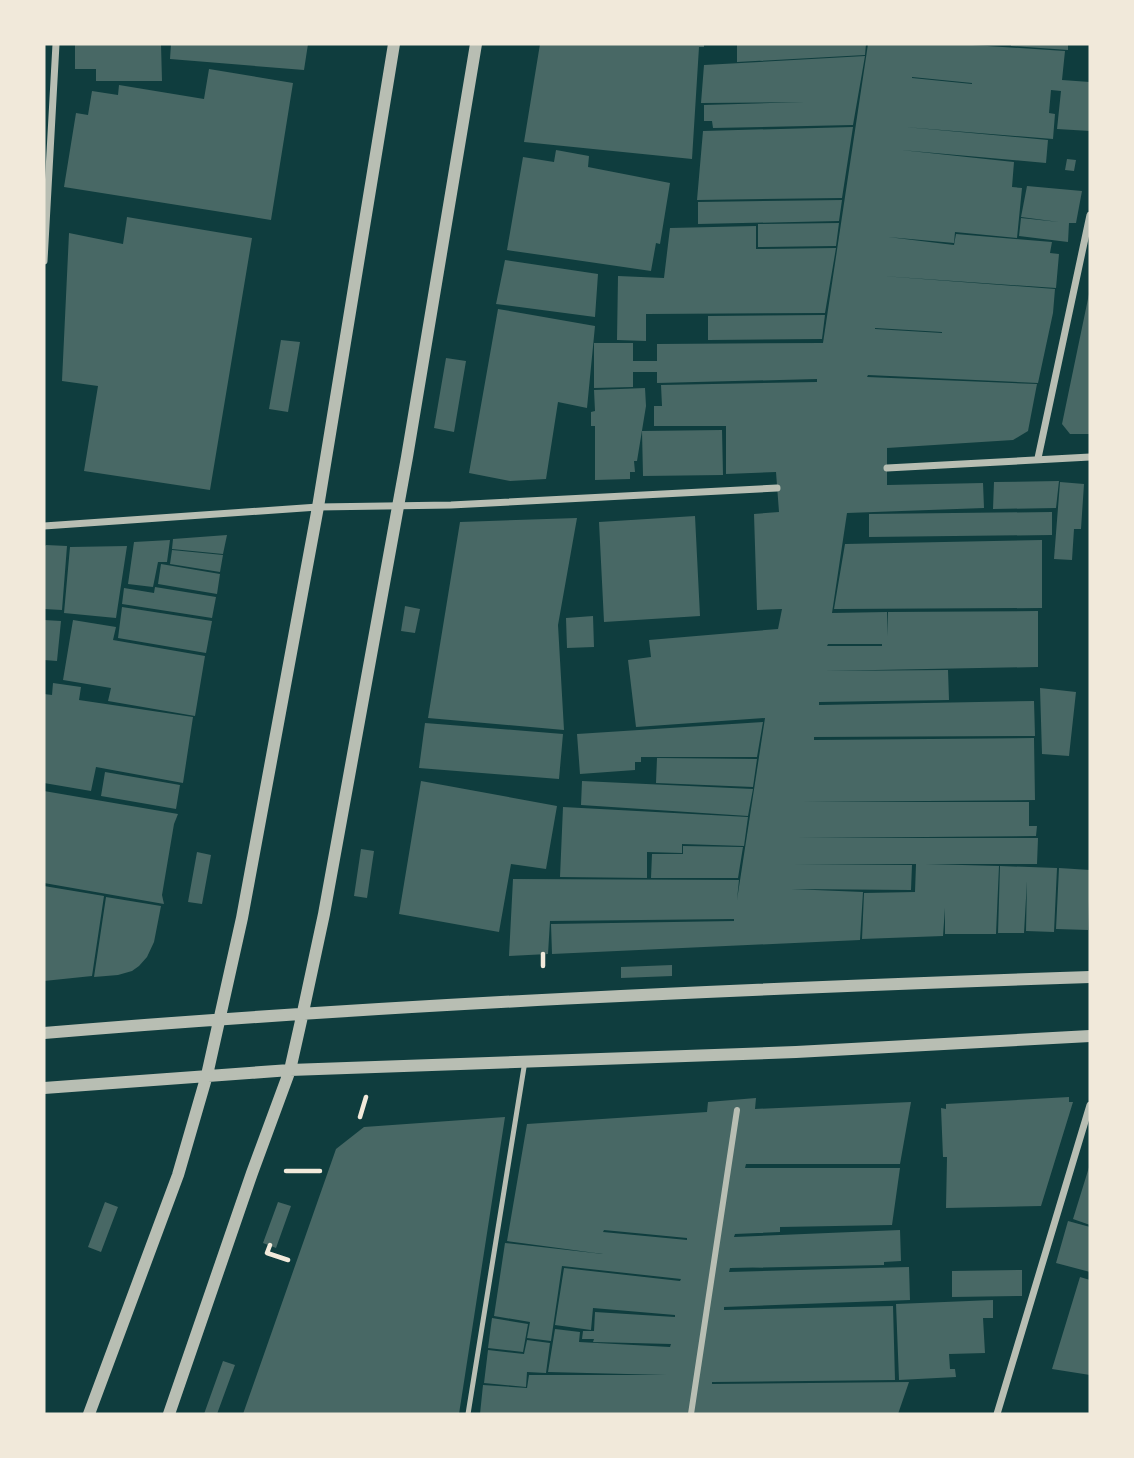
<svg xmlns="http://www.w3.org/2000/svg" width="1134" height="1458" font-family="Quicksand,sans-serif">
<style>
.building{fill:#486865;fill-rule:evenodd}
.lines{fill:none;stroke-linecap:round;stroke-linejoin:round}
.path{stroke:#f1e9da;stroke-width:4.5}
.service{stroke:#b8beb3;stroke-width:5}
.pedestrian{stroke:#b8beb3;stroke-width:6}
.minor{stroke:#b8beb3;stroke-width:7}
.tertiary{stroke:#b8beb3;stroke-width:12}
</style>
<rect width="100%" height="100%" fill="#0f3d3e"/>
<path class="building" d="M75 44H161L162 81H96V69H75Z
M171 44H308L304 70 170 59Z
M540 44H704V47H699L692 159 524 142Z
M737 44H866L865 55 737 62Z
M868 44H957L1065 51 1062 80 1090 82V131L1057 129 1061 91 1051 90 1049 113 1055 114 1053 139 905 127 1048 140 1046 163 901 150 1014 162 1012 187 1022 188 1017 238 955 232 954 243 888 237 954 245 956 234 1052 242 1050 253 1059 254 1056 288 882 276 1055 289 1053 313 1038 383 868 375 867 377 1037 384 1028 431 1013 440 887 448V485L983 483 984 508 847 513 832 613 887 612V636L888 612 1038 611V667L824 671 948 670 949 700 819 702V705L1034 701 1035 736 814 737V740L1034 738 1035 800 804 802H1029V826H1037L1036 836 799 838H1038L1037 864H926L999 866 996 934H945V908L943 936 862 939 864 893 915 892 916 864H795L912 865 911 890 791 889 863 892 860 940 552 954 551 924 734 921V919L550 921 548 954 509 956 513 879 739 880 737 900 765 718 636 727 628 660 651 657 649 640 778 629 782 609 757 610 754 514 779 512 776 472 726 474V426H654V406H662L661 385 817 382V379L657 383V372H633V387L594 388V343H633V361H657V344L823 343ZM912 77 972 83V84L912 78ZM875 328 942 332V333L875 329ZM828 644H882V646H827Z
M1011 44H1068V50L1011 46Z
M865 56 853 125 713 128 712 121H704V105L805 102 701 103 704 65Z
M209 69 293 83 271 220 64 187 76 113 88 115 92 91 118 95 119 85 204 99Z
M853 127 842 198 697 200 703 131Z
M556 150 589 156 588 167 670 183 660 244 656 243 651 271 507 250 523 157 554 162Z
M1067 159 1076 160 1074 171 1065 170Z
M1027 186 1082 191 1076 223H1069L1068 242 1019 236 1021 218 1059 222 1021 217Z
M842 200 839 221 698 224V202Z
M127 217 252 238 210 490 84 471 98 386 62 381 69 233 123 244Z
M839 223 836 246 758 247V224Z
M756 226V249L836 248 825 313 646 314V341L617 340 618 276 664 278 670 228Z
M505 260 598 274 595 317 496 304Z
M1089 294 1090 434H1070L1062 424Z
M498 309 595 326 587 408 558 402 546 479 510 481 469 473Z
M825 315 822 339 708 340V316Z
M281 340 300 342 288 412 269 409Z
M446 358 466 361 454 432 434 428Z
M645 388 646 406 637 461H634L635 472H630V479L595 480V426H591V412L595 411 594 390Z
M722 430 723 475 643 476 642 431Z
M1059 481 1056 508 993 509 994 482Z
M1060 482 1084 484 1081 529H1074L1072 560 1054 559Z
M1052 512V535L869 537V514Z
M695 516 700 616 604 622 599 522Z
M577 518 558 625 564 730 428 718 460 522Z
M227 535 223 554 172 549 173 539Z
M170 540 167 562H158L153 587 128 584 134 542Z
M1042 540V608L834 609 845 544Z
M46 545 67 546 62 610 44 609V547Z
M127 546 116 618 64 613 70 547Z
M172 550 223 555 220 572 170 564Z
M161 564 220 574 217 594 158 584Z
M155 587 216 597 212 618 122 604 124 588 154 593Z
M405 606 420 609 415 633 401 631Z
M122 607 212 621 206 653 118 638Z
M593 616 594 647 567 648 566 618Z
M44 620 61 621 57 661 44 660Z
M73 620 116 627 113 640 205 656 195 716 108 701 111 688 63 680Z
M53 683 81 687 79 700 193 717 183 783 96 767 91 791 44 783V694L52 695Z
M1040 688 1076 692 1069 756 1042 754Z
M763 722 757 757H641V762H635V770L580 774 577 734Z
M425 723 563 734 559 779 419 768Z
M657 758 757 759 753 787 656 783Z
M105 772 180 785 176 809 101 796Z
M421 781 557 806 546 869 511 864 499 932 399 914Z
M582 781 753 789 748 816 581 805Z
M44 791 178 814 174 824 162 895 164 904 44 883Z
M563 807 748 817 744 846 682 844V853L647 852V878L560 877Z
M683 846 743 847 738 878H651L652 854H683Z
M361 849 374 851 367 898 354 896Z
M197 852 211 855 202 904 188 902Z
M1000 866 1057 868 1054 932 1026 931 1027 881 1024 933H998Z
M1059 868 1090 870 1088 930 1056 929Z
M44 886 104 896 92 976 44 981Z
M106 897 161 906 154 942 147 957 139 966 132 971 118 975 94 977Z
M672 965V976L621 978V967Z
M1069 1097V1102H1073L1041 1206 946 1208 947 1157H943L941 1108 946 1109V1104Z
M756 1098 755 1109 911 1102 900 1164H746L745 1168H900L892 1225 780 1227V1232L735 1234 734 1237 900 1230 901 1261 884 1262V1265L730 1268 729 1272 909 1267 910 1300 724 1307V1310L893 1306 895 1380 712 1382V1384L909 1382 898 1414H480L483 1385 527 1388 529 1375H666L548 1372 555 1329 580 1332 579 1342 670 1347 671 1344 593 1342 594 1339H582L583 1331H594L595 1312 675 1317V1315L593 1308 591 1330 555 1325 564 1268 680 1281 681 1279 562 1266 551 1341 527 1338 530 1322 494 1316 505 1243 603 1254 507 1241 527 1124 707 1112 708 1102ZM604 1230 687 1238V1240L603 1232Z
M505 1117 459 1414H243L336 1149 364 1127Z
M1090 1164V1225L1073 1219Z
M105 1202 118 1207 101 1252 88 1247Z
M278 1202 291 1206 276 1248 263 1243Z
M1068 1221 1090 1227V1272L1056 1263Z
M1022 1270V1296L952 1297V1271Z
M1080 1277 1090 1280V1375L1052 1369Z
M993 1300V1318H983L985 1353 949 1354 950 1369H955L956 1377 899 1380 896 1304Z
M492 1318 528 1324 523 1352 488 1348Z
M527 1340 550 1343 546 1373 527 1372 526 1387 484 1383 488 1350 524 1354Z
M223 1361 235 1365 217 1414H204Z"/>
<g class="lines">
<path class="path" d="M543 954V966
M360 1117 366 1097
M286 1171H320
M270 1245 267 1253 288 1260"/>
<path class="service" d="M468 1414 525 1061"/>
<path class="pedestrian" d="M691 1414 737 1110"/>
<path class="minor" d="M44 261 56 44
M1038 458 1090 215
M887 468 1090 457
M44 526 318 507 451 505 777 488
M997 1414 1090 1105"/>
<path class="tertiary" d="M44 1033C392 1004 741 989 1090 977
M44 1088 290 1070 796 1052 1090 1036
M89 1414 178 1175 207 1075 242 918 318 507 394 44
M169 1414 252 1173 290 1070 303 1012 324 914 407 457 476 44"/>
</g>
<rect width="1134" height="1458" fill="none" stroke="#f1e9da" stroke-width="91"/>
</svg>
